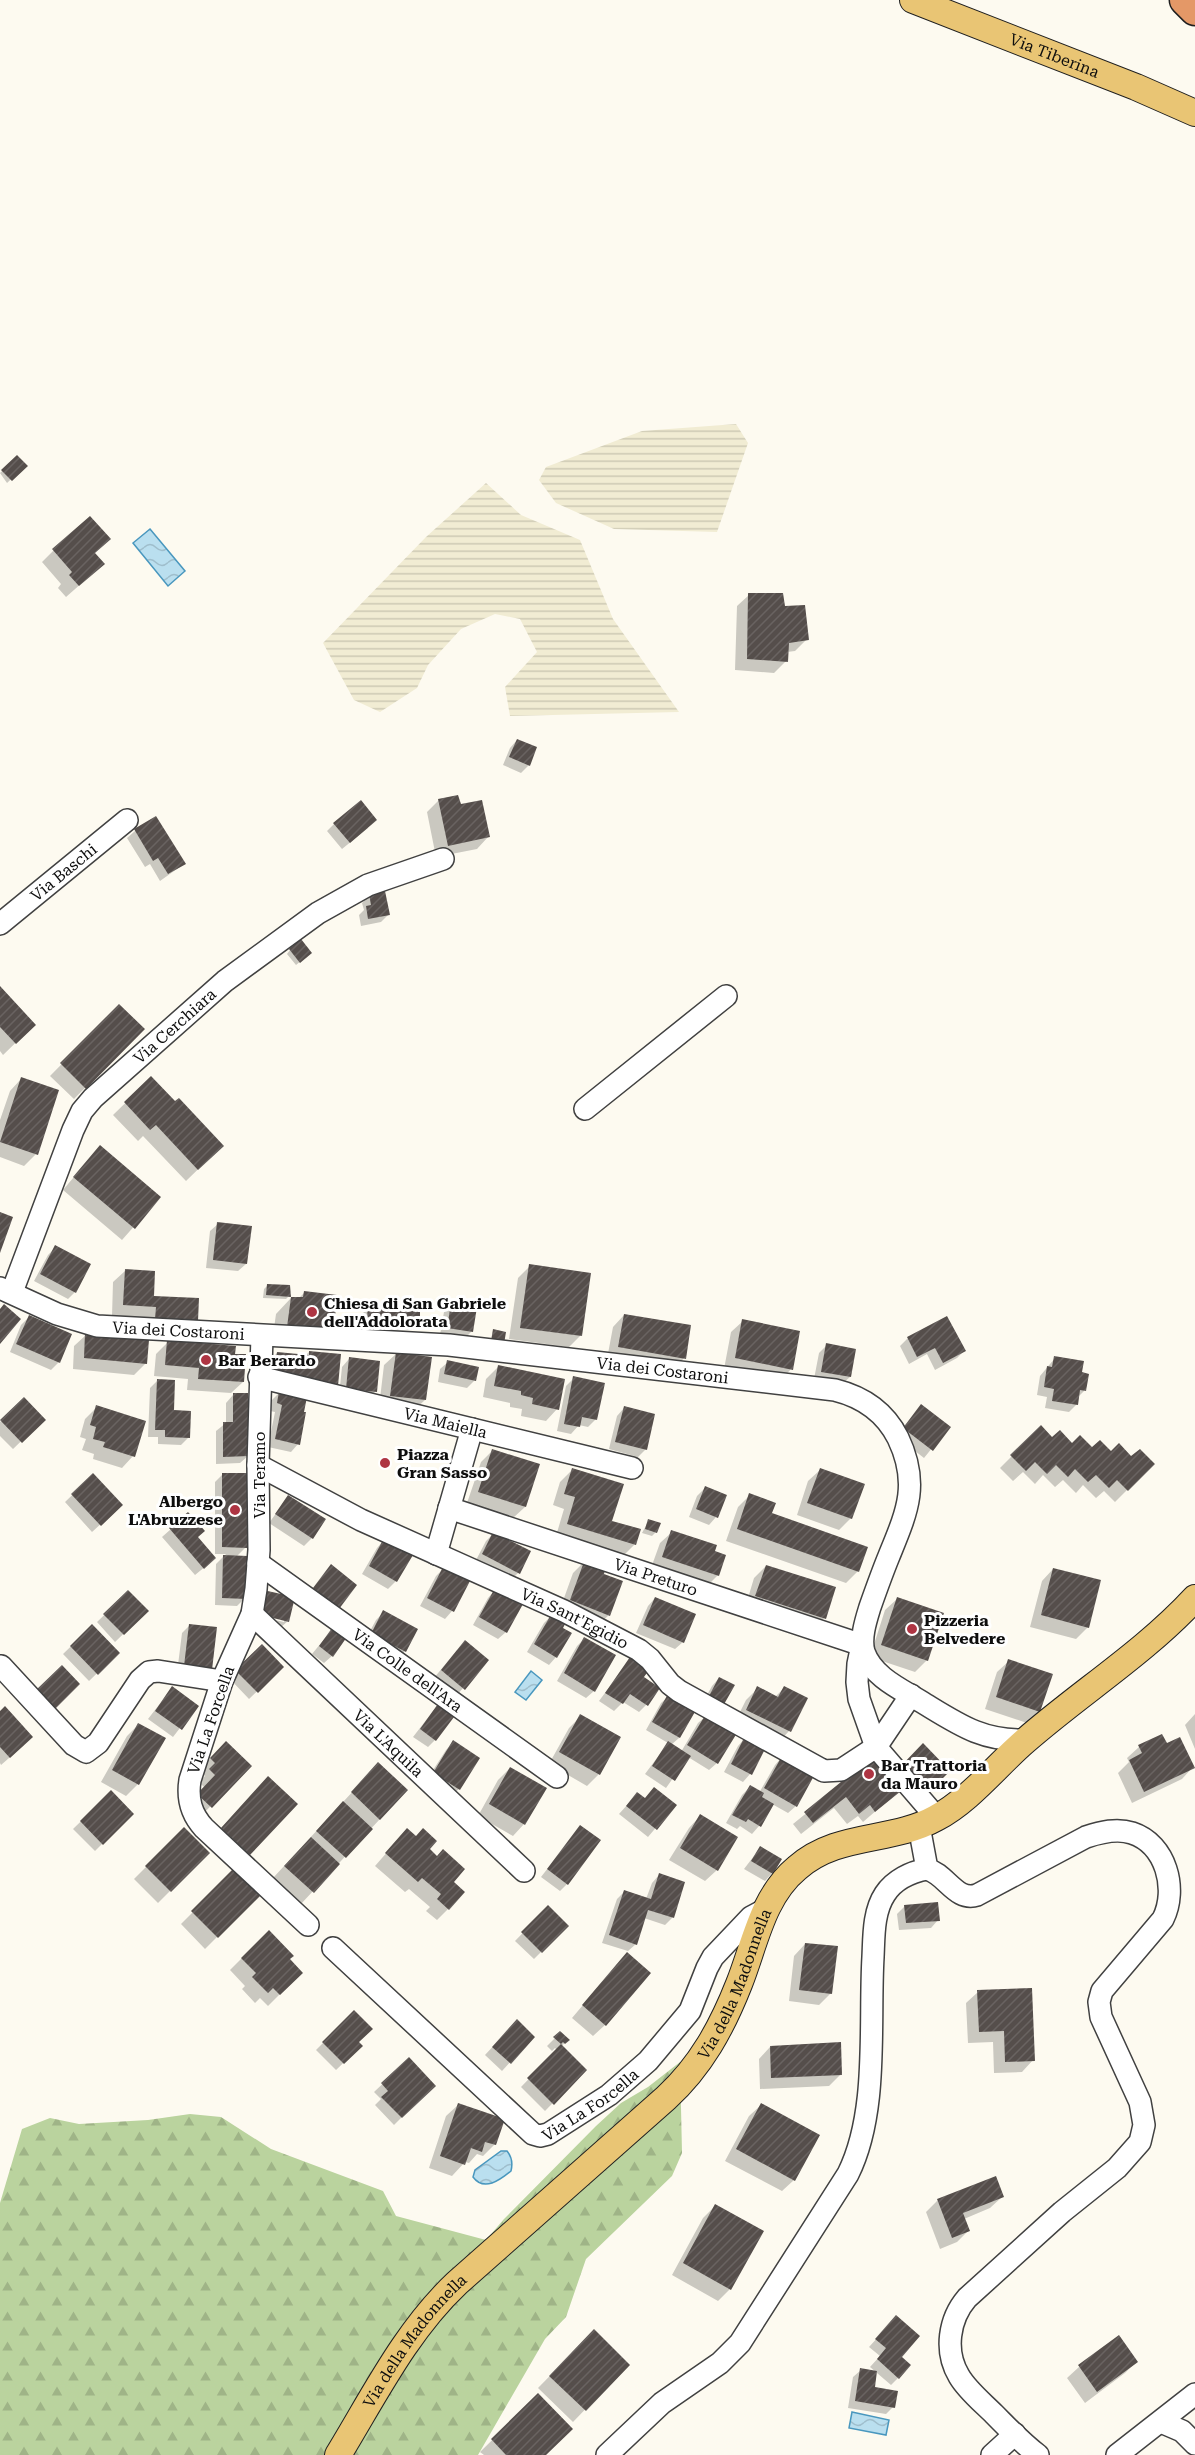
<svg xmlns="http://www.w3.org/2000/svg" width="1195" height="2455" font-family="'Roboto Serif',serif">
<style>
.farmland{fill:url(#farmland-rules)}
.forest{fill:url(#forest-firs)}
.water{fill:url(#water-waves);stroke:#4997be;stroke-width:1.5}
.shadow{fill:#0003}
.building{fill:url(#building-hatch)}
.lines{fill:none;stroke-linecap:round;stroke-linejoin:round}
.minor-casing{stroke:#414141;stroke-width:24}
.major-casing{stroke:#1f1f1f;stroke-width:28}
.highway-casing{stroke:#1f1f1f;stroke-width:33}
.minor{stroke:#fff;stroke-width:21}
.major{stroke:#e9c574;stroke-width:26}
.highway{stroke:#e49867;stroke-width:30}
.poi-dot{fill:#ae3543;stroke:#fff;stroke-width:2}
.labels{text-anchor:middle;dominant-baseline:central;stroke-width:6;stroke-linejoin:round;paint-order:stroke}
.street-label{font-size:16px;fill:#0e0e0e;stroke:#fff}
.poi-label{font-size:16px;font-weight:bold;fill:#0e0e0e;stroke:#fff;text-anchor:start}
</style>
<defs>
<pattern id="farmland-rules" width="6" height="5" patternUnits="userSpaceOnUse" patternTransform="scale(1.5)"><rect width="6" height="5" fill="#f1ecd3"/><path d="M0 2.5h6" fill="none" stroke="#cdc9b4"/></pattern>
<pattern id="forest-firs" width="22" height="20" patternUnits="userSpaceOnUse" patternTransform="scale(1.5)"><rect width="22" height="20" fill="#bad39e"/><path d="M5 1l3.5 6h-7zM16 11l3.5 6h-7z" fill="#9fb487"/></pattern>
<pattern id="water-waves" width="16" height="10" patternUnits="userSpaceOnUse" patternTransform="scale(1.5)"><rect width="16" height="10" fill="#badfef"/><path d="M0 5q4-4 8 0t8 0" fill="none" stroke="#9fbecc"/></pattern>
<pattern id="building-hatch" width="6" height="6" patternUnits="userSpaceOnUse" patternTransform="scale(1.5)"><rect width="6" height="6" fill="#554e4b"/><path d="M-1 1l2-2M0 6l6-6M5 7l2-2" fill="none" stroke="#696361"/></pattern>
</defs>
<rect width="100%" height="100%" fill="#fdfaf0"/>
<path class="farmland" d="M736 424 748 443 717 532 614 529 556 503 539 480 546 467 642 431Z
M486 483 521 515 580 540 613 619 679 712 510 716 505 687 537 652 520 619 495 614 461 629 428 665 417 688 380 712 354 700 323 643 426 537Z"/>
<path class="forest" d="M680 2062 682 2153 672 2176 586 2259 566 2317 545 2339 478 2455H0V2203L22 2129 50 2118 79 2124 148 2120 190 2114 221 2117 271 2149 383 2191 396 2216 486 2240 504 2219 596 2126 621 2103 648 2087Z"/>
<path class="water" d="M150 529 185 571 168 586 133 543Z
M531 1671 542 1680 526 1700 515 1692Z
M501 2151H507C512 2157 513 2163 511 2171 500 2180 484 2192 473 2177L475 2170Z
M852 2412 889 2420 886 2435 849 2428Z"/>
<path class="shadow" d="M17 457 26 465 7 483 0 473Z
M54 550 94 554 91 575 66 597 58 588 61 584 42 562Z
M749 595 784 607 807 639 795 651 787 652 786 661 774 673 735 670 737 606Z
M517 740 529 765 521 773 503 765 510 748Z
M439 800 460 806 488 837 477 849 436 857 427 812Z
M156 818 184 864 160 881 150 864 145 867 127 838 135 831Z
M334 824 368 828 342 849 327 831Z
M370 895 389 914 381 922 361 926 359 915 364 910 362 903Z
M290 950 307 956 296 965 287 954Z
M0 988 34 1025 3 1055 0 1051Z
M119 1006 143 1029 74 1099 50 1076Z
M151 1078 175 1103 222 1146 186 1181 143 1136 138 1141 113 1115Z
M21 1079 36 1154 24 1166 0 1157V1120L10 1091Z
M89 1159 159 1198 122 1240 63 1190Z
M218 1224 246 1264 238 1271 206 1268 210 1231Z
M56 1247 75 1292 68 1299 34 1281 48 1255Z
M530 1266 581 1335 569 1347 509 1339 518 1278Z
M125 1271 153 1297 197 1299 144 1330V1318L112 1316 113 1282Z
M267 1286 289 1296 286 1299 263 1298 264 1289Z
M304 1293 332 1328 272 1342 276 1314 291 1298 298 1299Z
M451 1305 471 1332 464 1339 440 1335 444 1312Z
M368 1308 419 1323 411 1330 361 1332V1315Z
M624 1315 684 1358 673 1370 607 1359 613 1327Z
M29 1317 59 1362 51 1370 10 1352 21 1325Z
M947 1318 964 1351 957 1358 935 1370 927 1354 909 1364 900 1346 907 1339Z
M743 1321 791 1369 780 1381 724 1369 731 1332Z
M86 1335 146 1363 134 1375 73 1369 74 1346Z
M168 1342 234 1355 243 1382 231 1393 187 1390 188 1379 154 1376 156 1354Z
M827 1345 850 1377 842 1384 814 1379 819 1353Z
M309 1352 306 1396 298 1444 291 1452 268 1447 275 1412 270 1411 272 1400 280 1392 265 1365 277 1353 305 1356Z
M396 1354 425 1400 413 1411 379 1407 384 1365Z
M1055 1358 1080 1374 1085 1390 1078 1397 1077 1404 1069 1412 1045 1408 1047 1397 1037 1395 1040 1376Z
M349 1359 375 1392 368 1399 339 1396 342 1367Z
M448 1362 475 1380 467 1388 438 1382 440 1369Z
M498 1367 557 1409 546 1421 521 1416 522 1409 510 1407V1403L483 1397 486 1379Z
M574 1378 596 1419 588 1427 579 1425 571 1434 557 1431 566 1386Z
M157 1381 189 1437 181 1445 158 1444V1437H148L150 1388Z
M233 1395 248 1456 240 1463 216 1464V1431L226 1423V1403Z
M24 1399 44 1419 13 1449 0 1436V1422Z
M921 1406 949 1427 924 1458 896 1436Z
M97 1407 133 1456 122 1468 93 1459 94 1454 82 1450 86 1439 80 1437 85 1419Z
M624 1408 646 1449 638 1457 609 1449 617 1416Z
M1041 1427 1052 1439 1153 1464 1115 1502 1104 1491 1096 1498 1083 1485 1076 1493 1063 1480 1055 1487 1043 1475 1035 1484 1023 1472 1013 1481 1000 1468Z
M493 1450 525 1507 513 1518 467 1503 481 1462Z
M572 1470 610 1522 635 1544 623 1556 556 1536 564 1509 553 1505 560 1482Z
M820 1470 851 1518 839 1530 797 1515 808 1481Z
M223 1474 246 1547 236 1557 245 1598 237 1606 215 1605 216 1564 226 1554H215V1482Z
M93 1475 113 1513 92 1532 65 1502Z
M705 1488 725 1496 716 1517 709 1525 689 1517 697 1496Z
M750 1495 771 1514 858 1571 846 1583 726 1541 738 1507Z
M288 1497 312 1538 304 1546 269 1523Z
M188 1514 206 1566 195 1575 162 1537Z
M649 1520 656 1532 652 1536 642 1533Z
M672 1532 713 1552 718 1575 706 1587 651 1568 660 1543Z
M493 1534 518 1573 511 1580 475 1562 486 1541Z
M384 1540 411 1555 396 1581 388 1589 362 1574 377 1548Z
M585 1561 602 1575 609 1615 597 1626 559 1612 573 1573Z
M766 1566 824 1618 813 1630 745 1608 754 1578Z
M443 1569 452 1611 445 1619 420 1606 436 1576Z
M1053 1569 1088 1627 1076 1639 1030 1627 1042 1581Z
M495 1590 506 1632 498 1639 473 1625 488 1598Z
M128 1592 147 1611 115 1642 97 1622Z
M655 1598 683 1642 675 1649 636 1633 648 1606Z
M897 1599 927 1660 915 1672 870 1657 885 1610Z
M384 1612 405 1651 397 1659 364 1642 376 1620Z
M252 1615 284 1622V1619L288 1621 280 1628Z
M552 1615 556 1657 549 1665 527 1652 544 1623Z
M190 1625 216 1629 177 1673 182 1633Z
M92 1626 118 1653 89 1681 63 1654Z
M335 1626 332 1656 324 1663 312 1654Z
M584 1639 594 1691 586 1698 557 1681 577 1646Z
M262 1646 282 1667 249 1699 229 1678Z
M457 1650 487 1661 456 1696 434 1678Z
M630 1659 642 1677 646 1705 639 1712 623 1702 614 1711 599 1701Z
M1009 1661 1039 1712 1027 1723 985 1709 997 1672Z
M719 1678 733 1686 701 1706 712 1686Z
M172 1688 197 1706 173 1737 148 1719Z
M758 1688 775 1697 784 1688 806 1698 789 1731 778 1743 735 1722 746 1700Z
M669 1696 694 1711 679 1738 671 1745 681 1752 698 1723 706 1716 717 1763 709 1770 688 1757 666 1788 645 1774 668 1743 646 1730 661 1703Z
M440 1702 435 1740 428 1747 413 1737Z
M0 1713 24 1745 1 1765 0 1763Z
M1195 1714V1749L1185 1725Z
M581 1716 619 1738 599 1774 587 1786 549 1764 569 1728Z
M138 1725V1784L126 1796 101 1782 127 1736Z
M1161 1736 1166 1745 1193 1767 1182 1779 1132 1803 1118 1773 1129 1762 1127 1758 1139 1747Z
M745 1738 764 1748 750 1774 743 1782 724 1772 738 1746Z
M453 1742 459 1789 451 1796 426 1781 446 1750Z
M226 1743 250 1766 199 1818 187 1806 205 1788 199 1782 205 1776 199 1770Z
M782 1757 796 1806 788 1813 772 1804 759 1826 752 1834 740 1826 737 1829 726 1823 742 1795 750 1787 759 1793 775 1765Z
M873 1759 899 1791 863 1822 858 1816 847 1824 834 1808 801 1834 793 1824Z
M510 1768 524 1824 513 1836 478 1816 498 1780Z
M367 1776 406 1791 301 1904 273 1878Z
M257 1790 249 1854 238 1866 210 1840Z
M111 1792 132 1814 95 1851 73 1829Z
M637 1794 645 1800 675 1805 648 1837 619 1814Z
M700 1816 717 1870 705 1881 669 1860 689 1828Z
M580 1827 567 1884 560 1891 541 1877Z
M184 1829 208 1853 158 1903 134 1879Z
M396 1842 428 1849 452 1882 448 1909 437 1920 426 1911 430 1907 409 1889 405 1892 375 1866Z
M760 1848 772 1873 765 1881 744 1869Z
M233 1872 258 1896 205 1949 181 1924Z
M659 1875 684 1883 672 1918 665 1925 644 1918 636 1944 628 1951 602 1943 617 1899 624 1892 646 1899 652 1883Z
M905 1906 938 1920 931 1928 899 1930 897 1914Z
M548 1907 567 1926 534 1959 515 1941Z
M268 1932 301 1973 268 2006 260 1998 255 2003 242 1989 245 1986 230 1970Z
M805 1944 831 1993 819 2005 789 2001 794 1956Z
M616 1966 605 2025 593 2036 572 2018Z
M978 1992 1033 2060 1022 2072 994 2073 993 2042 968 2043 966 2003Z
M354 2012 357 2042 361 2046 336 2070 316 2050Z
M509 2029 533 2037 502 2071 485 2055Z
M560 2033 567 2040 561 2047 585 2070 545 2111 521 2087 557 2050 555 2048 552 2051 547 2046Z
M770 2047 841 2074 829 2086 760 2089 759 2059Z
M409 2059 434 2085 394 2125 375 2105 381 2099 374 2092Z
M458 2105 495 2144 483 2156 477 2154 469 2163 465 2162 452 2176 429 2168 446 2116Z
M761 2105 794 2180 782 2191 725 2161 749 2116Z
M995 2178 1002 2197 990 2208 964 2219 969 2230 957 2242 940 2249 926 2212 937 2201Z
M715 2206 730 2289 718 2301 672 2275 703 2218Z
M889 2325 900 2357 898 2378 891 2385 870 2367 880 2356 869 2347Z
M594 2331 628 2365 573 2422 538 2388Z
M1119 2338 1136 2362 1125 2373 1085 2403 1067 2378 1079 2367Z
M861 2370 873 2388 893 2407 886 2414 848 2408 853 2377Z
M538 2395 545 2455H484L480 2452Z"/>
<path class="building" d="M17 455 28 466 12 481 1 470Z
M90 516 111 539 95 553 105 564 79 586 69 575 72 572 52 549Z
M748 593H783L785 606 805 605 809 640 789 643 788 662 747 659Z
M517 739 537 747 530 766 509 757Z
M458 795 461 804 482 800 490 837 448 846 438 799Z
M361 800 377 820 350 843 333 823Z
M156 816 186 864 168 874 158 858 153 861 134 829Z
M385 891 390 915 368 919 366 906 371 905 369 894Z
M301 939 312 953 300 963 289 949Z
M0 986 36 1025 16 1044 0 1027Z
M119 1004 145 1029 86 1089 60 1063Z
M151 1076 175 1101 179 1098 224 1146 198 1170 156 1125 150 1130 124 1102Z
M21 1077 59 1090 38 1155 0 1142Z
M100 1145 161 1197 135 1229 73 1177Z
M0 1212 13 1217 0 1253Z
M217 1222 252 1226 247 1264 213 1260Z
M55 1245 91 1264 76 1293 40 1274Z
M529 1264 591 1273 582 1336 520 1328Z
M125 1269 155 1271 154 1296 199 1298 198 1321 155 1319 156 1307 123 1305Z
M267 1284 290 1285 291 1297 266 1295Z
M304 1291 337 1295 334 1329 287 1327 291 1297H303Z
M451 1303 477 1307 473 1332 447 1328Z
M4 1304 21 1319 0 1344V1309Z
M420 1304V1323L368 1325 367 1306Z
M624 1314 691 1325 686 1359 618 1347Z
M29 1315 72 1334 60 1363 16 1344Z
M947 1316 966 1351 943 1363 935 1348 917 1357 907 1337Z
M742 1319 800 1331 793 1370 735 1358Z
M493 1329 506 1332 504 1344 491 1341Z
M85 1333 149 1340 147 1364 84 1358Z
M167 1340 236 1346 235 1354H246L244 1382 198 1379 199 1368 165 1365Z
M826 1343 856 1349 851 1377 821 1372Z
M309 1351 341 1354 338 1386 274 1375 277 1352 309 1355Z
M396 1352 432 1357 426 1400 390 1396Z
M1054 1356 1084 1361 1082 1372 1089 1374 1086 1391 1080 1390 1078 1405 1052 1401 1054 1389 1044 1387 1047 1366 1052 1367Z
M349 1357 380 1361 377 1392 346 1389Z
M447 1360 479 1367 476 1381 444 1374Z
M498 1365 565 1379 559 1410 532 1404 533 1398 521 1395V1391L494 1386Z
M573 1376 605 1383 597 1420 582 1417 580 1427 564 1424Z
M157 1379 175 1380 174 1410 191 1411 190 1438 165 1437V1430H155Z
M279 1391 307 1397 304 1412H306L300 1445 275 1439 282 1405 277 1403Z
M233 1393H248L249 1456 223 1457V1422H233Z
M24 1397 46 1420 22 1443 0 1420Z
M921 1404 951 1427 933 1451 903 1428Z
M96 1405 146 1421 135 1457 103 1447 105 1442 93 1439 96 1427 90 1425Z
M624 1406 655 1414 647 1450 615 1442Z
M1041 1425 1052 1437 1060 1430 1072 1443 1080 1435 1092 1447 1100 1440 1111 1451 1119 1443 1131 1456 1140 1449 1155 1464 1128 1491 1117 1480 1109 1488 1096 1475 1088 1482 1075 1469 1068 1477 1056 1465 1047 1474 1035 1462 1026 1471 1010 1455Z
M492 1449 540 1464 526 1507 478 1492Z
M572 1468 624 1484 612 1521 641 1529 636 1545 567 1524 575 1497 564 1494Z
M820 1468 865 1484 852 1519 807 1503Z
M93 1473 123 1505 101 1526 71 1494Z
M222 1473H247V1548L222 1547Z
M705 1486 727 1495 718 1518 696 1509Z
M749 1493 776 1503 772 1513 868 1547 859 1572 737 1529Z
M288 1495 326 1519 313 1539 275 1514Z
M188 1512 205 1531 198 1537 216 1558 204 1569 169 1528Z
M648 1519 661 1523 657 1533 645 1529Z
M671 1530 717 1545 715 1551 726 1555 719 1576 662 1557Z
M493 1532 531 1551 520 1574 482 1554Z
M384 1538 413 1555 397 1582 369 1566Z
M223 1555 248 1556 247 1599 222 1598Z
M585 1559 606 1567 604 1574 623 1581 610 1616 570 1600Z
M331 1564 357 1585 339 1609 313 1588Z
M766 1565 836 1587 826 1619 755 1596Z
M443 1567 470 1581 454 1612 427 1598Z
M1053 1568 1101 1580 1089 1628 1041 1615Z
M495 1588 523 1604 507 1633 479 1617Z
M128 1590 149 1611 124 1635 103 1614Z
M263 1590 295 1597 289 1622 257 1614Z
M655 1597 696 1614 684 1643 643 1625Z
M897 1597 944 1613 928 1661 881 1645Z
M383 1610 418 1629 406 1652 371 1634Z
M552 1613 566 1622 563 1628 572 1633 557 1658 534 1644Z
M92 1624 120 1653 98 1675 70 1646Z
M189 1624 217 1627 212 1670 184 1666Z
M335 1624 349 1634 333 1657 319 1646Z
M584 1637 616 1655 595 1692 564 1673Z
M465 1640 489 1660 465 1690 441 1670Z
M262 1644 284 1667 258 1693 235 1670Z
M630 1657 649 1670 644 1677 660 1688 648 1706 630 1694 623 1704 605 1693Z
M1008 1659 1053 1674 1040 1712 996 1697Z
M62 1665 80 1684 54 1710 35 1691Z
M719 1677 735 1685 723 1706 708 1698Z
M172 1686 199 1706 182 1730 155 1711Z
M757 1686 778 1697 784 1686 808 1698 791 1732 746 1710Z
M668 1694 696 1710 680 1738 652 1722Z
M440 1701 457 1713 436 1741 420 1729Z
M5 1706 33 1737 10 1758 0 1747V1711Z
M580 1714 621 1737 600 1775 559 1752Z
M706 1714 737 1733 718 1764 687 1745Z
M138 1723 166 1738 139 1785 112 1770Z
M1162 1734 1167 1743 1180 1737 1195 1768 1144 1792 1129 1760 1142 1753 1138 1745Z
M745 1736 766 1747 752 1775 731 1764Z
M453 1740 480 1758 460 1790 433 1773Z
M226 1741 252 1766 212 1808 197 1794 215 1775 209 1769 215 1763 210 1758Z
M668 1741 691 1756 675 1781 652 1766Z
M923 1743 950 1771 928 1793 901 1766Z
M782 1756 815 1774 797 1807 764 1788Z
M873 1756 901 1791 875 1812 870 1805 859 1814 846 1797 813 1823 804 1812Z
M378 1762 408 1790 380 1820 351 1792Z
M510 1767 547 1788 525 1825 489 1804Z
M268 1776 298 1804 250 1855 221 1828Z
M750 1785 764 1793 762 1797 774 1804 761 1827 748 1819 746 1822 732 1815Z
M654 1787 677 1805 657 1830 626 1806 637 1792 645 1798Z
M111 1790 134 1814 103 1845 80 1821Z
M343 1801 373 1829 346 1858 316 1831Z
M700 1814 738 1837 718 1871 680 1848Z
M580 1825 601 1840 568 1885 547 1869Z
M184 1827 210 1853 171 1892 145 1866Z
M407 1828 416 1836 423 1828 437 1841 430 1849 437 1856 443 1849 465 1869 454 1882 465 1892 449 1910 437 1899 441 1894 422 1878 418 1882 385 1853Z
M311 1837 340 1864 314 1893 284 1866Z
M760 1846 782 1859 773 1874 751 1861Z
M233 1869 260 1896 218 1938 191 1911Z
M659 1873 685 1882 674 1918 648 1910 637 1945 609 1935 624 1890 651 1899Z
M938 1902 940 1921 906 1923 904 1905Z
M548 1905 569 1926 542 1953 521 1932Z
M269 1930 294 1956 290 1959 303 1973 280 1995 273 1988 268 1993 252 1977 256 1973 241 1958Z
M805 1943 838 1946 832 1994 799 1990Z
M627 1952 651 1973 606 2026 582 2005Z
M1032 1988 1035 2061 1005 2062 1004 2031 979 2032 977 1990Z
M354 2010 373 2029 359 2042 363 2046 344 2064 322 2042Z
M517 2019 535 2037 511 2064 492 2047Z
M560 2031 570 2040 565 2044 563 2042 561 2044 553 2037Z
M841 2042 842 2075 771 2078 770 2046Z
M561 2044 587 2070 554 2105 527 2078Z
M409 2057 436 2086 402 2118 381 2097 388 2091 381 2083Z
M458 2103 505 2119 496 2145 485 2142 482 2152 471 2148 465 2165 440 2156Z
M761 2103 820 2135 795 2181 736 2149Z
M996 2176 1004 2197 963 2213 970 2231 952 2238 937 2199Z
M715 2204 764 2231 731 2290 683 2263Z
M896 2315 920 2336 902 2357 911 2365 899 2379 877 2359 886 2348 875 2339Z
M594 2329 630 2365 586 2411 549 2376Z
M1119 2335 1138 2362 1097 2392 1078 2365Z
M860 2368 877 2371 875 2387 898 2391 895 2408 855 2401Z
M538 2393 573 2429 546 2455H506L491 2439Z"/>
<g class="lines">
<defs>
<g id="minor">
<path id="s1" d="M0 924 127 820"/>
<path d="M585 1109 726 996"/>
<path id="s2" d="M0 1288 57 1314 97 1326 449 1345 835 1390C863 1397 885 1412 898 1438 920 1484 907 1512 889 1556 882 1573 876 1590 870 1607 866 1620 860 1638 864 1652 873 1678 903 1690 925 1704 961 1726 983 1741 1026 1740"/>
<path id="s3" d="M12 1292 73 1130 82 1111 93 1098 225 981 318 913 368 885 443 859"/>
<path d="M262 1336 258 1465 259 1550 256 1589 252 1614 222 1681 190 1780C187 1799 191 1814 204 1828L308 1925"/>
<path id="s4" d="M259 1377 632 1468"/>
<path id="s5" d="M258 1465 361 1520 564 1611 639 1650 650 1659 670 1684 679 1691 824 1771 841 1770 876 1747 911 1695"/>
<path id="s6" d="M449 1508 862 1645"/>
<path d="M436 1554 472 1429"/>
<path id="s7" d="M258 1563 557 1777"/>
<path id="s8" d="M252 1614 524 1871"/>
<path d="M862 1645 858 1664 857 1682 859 1699 876 1747 937 1818"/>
<path d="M1 1666 74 1745 86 1752 98 1743 140 1680 149 1672 158 1671 222 1681"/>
<path d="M919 1826 927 1869C946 1874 956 1902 977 1895L1086 1837C1101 1832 1117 1828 1132 1833 1166 1844 1178 1889 1163 1919L1102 1991 1099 2002 1101 2017 1140 2102 1144 2125 1140 2142 1117 2168 1062 2212 967 2298C949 2319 944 2351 959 2376 967 2390 982 2402 994 2414 1008 2428 1022 2443 1038 2455"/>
<path id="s9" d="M333 1948 533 2134 540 2136 548 2134 609 2095 648 2061 690 2011 707 1968 713 1957 751 1917 766 1909"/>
<path d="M1161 2422 1182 2431 1195 2444"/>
<path d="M607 2455 662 2403 720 2363 740 2343 848 2174C879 2112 869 2024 873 1957 874 1937 873 1912 885 1894 894 1880 911 1872 927 1869"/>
<path d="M992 2455 1015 2434"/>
<path d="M1117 2455 1195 2394"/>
</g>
<g id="major">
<path id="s10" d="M913 0 1136 87 1195 113"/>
<path id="s11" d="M338 2455C374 2396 406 2331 457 2283L666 2098C701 2066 722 2027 739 1984 755 1944 762 1897 797 1868 838 1832 891 1843 936 1818 970 1800 996 1766 1025 1741 1081 1692 1144 1653 1195 1598"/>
</g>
<path id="highway" d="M1185 0 1195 10"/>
</defs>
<use href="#minor" class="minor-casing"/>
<use href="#major" class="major-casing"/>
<use href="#highway" class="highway-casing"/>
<use href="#minor" class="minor"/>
<use href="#major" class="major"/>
<use href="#highway" class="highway"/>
</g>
<g class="poi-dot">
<circle cx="312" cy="1312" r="6"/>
<circle cx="206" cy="1360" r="6"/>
<circle cx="385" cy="1463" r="6"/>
<circle cx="235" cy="1510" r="6"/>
<circle cx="912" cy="1629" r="6"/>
<circle cx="869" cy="1774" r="6"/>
</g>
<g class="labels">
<g class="street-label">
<text stroke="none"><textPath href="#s10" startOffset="152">Via Tiberina</textPath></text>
<text stroke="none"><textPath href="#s1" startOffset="82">Via Baschi</textPath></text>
<text stroke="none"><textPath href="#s3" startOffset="320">Via Cerchiara</textPath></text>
<text stroke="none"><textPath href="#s2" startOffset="186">Via dei Costaroni</textPath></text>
<text stroke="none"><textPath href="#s2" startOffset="672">Via dei Costaroni</textPath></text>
<text stroke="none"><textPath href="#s4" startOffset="192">Via Maiella</textPath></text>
<text transform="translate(259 1475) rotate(-90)">Via Teramo</text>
<text stroke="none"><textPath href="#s6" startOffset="218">Via Preturo</textPath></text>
<text stroke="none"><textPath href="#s5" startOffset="352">Via Sant'Egidio</textPath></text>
<text stroke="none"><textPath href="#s7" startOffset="184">Via Colle dell'Ara</textPath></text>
<text transform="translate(211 1720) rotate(-71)">Via La Forcella</text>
<text stroke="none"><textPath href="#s8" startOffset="188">Via L'Aquila</textPath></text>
<text stroke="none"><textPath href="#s11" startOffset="624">Via della Madonnella</textPath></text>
<text stroke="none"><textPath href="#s9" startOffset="340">Via La Forcella</textPath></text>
<text stroke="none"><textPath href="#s11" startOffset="138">Via della Madonnella</textPath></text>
</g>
<g class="poi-label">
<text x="324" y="1303">Chiesa di San Gabriele<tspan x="324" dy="18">dell'Addolorata</tspan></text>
<text x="218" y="1360">Bar Berardo</text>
<text x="397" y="1454">Piazza<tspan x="397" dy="18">Gran Sasso</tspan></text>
<text x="223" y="1501" text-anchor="end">Albergo<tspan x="223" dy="18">L'Abruzzese</tspan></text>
<text x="924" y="1620">Pizzeria<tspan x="924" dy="18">Belvedere</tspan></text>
<text x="881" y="1765">Bar Trattoria<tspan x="881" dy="18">da Mauro</tspan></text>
</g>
</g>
</svg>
